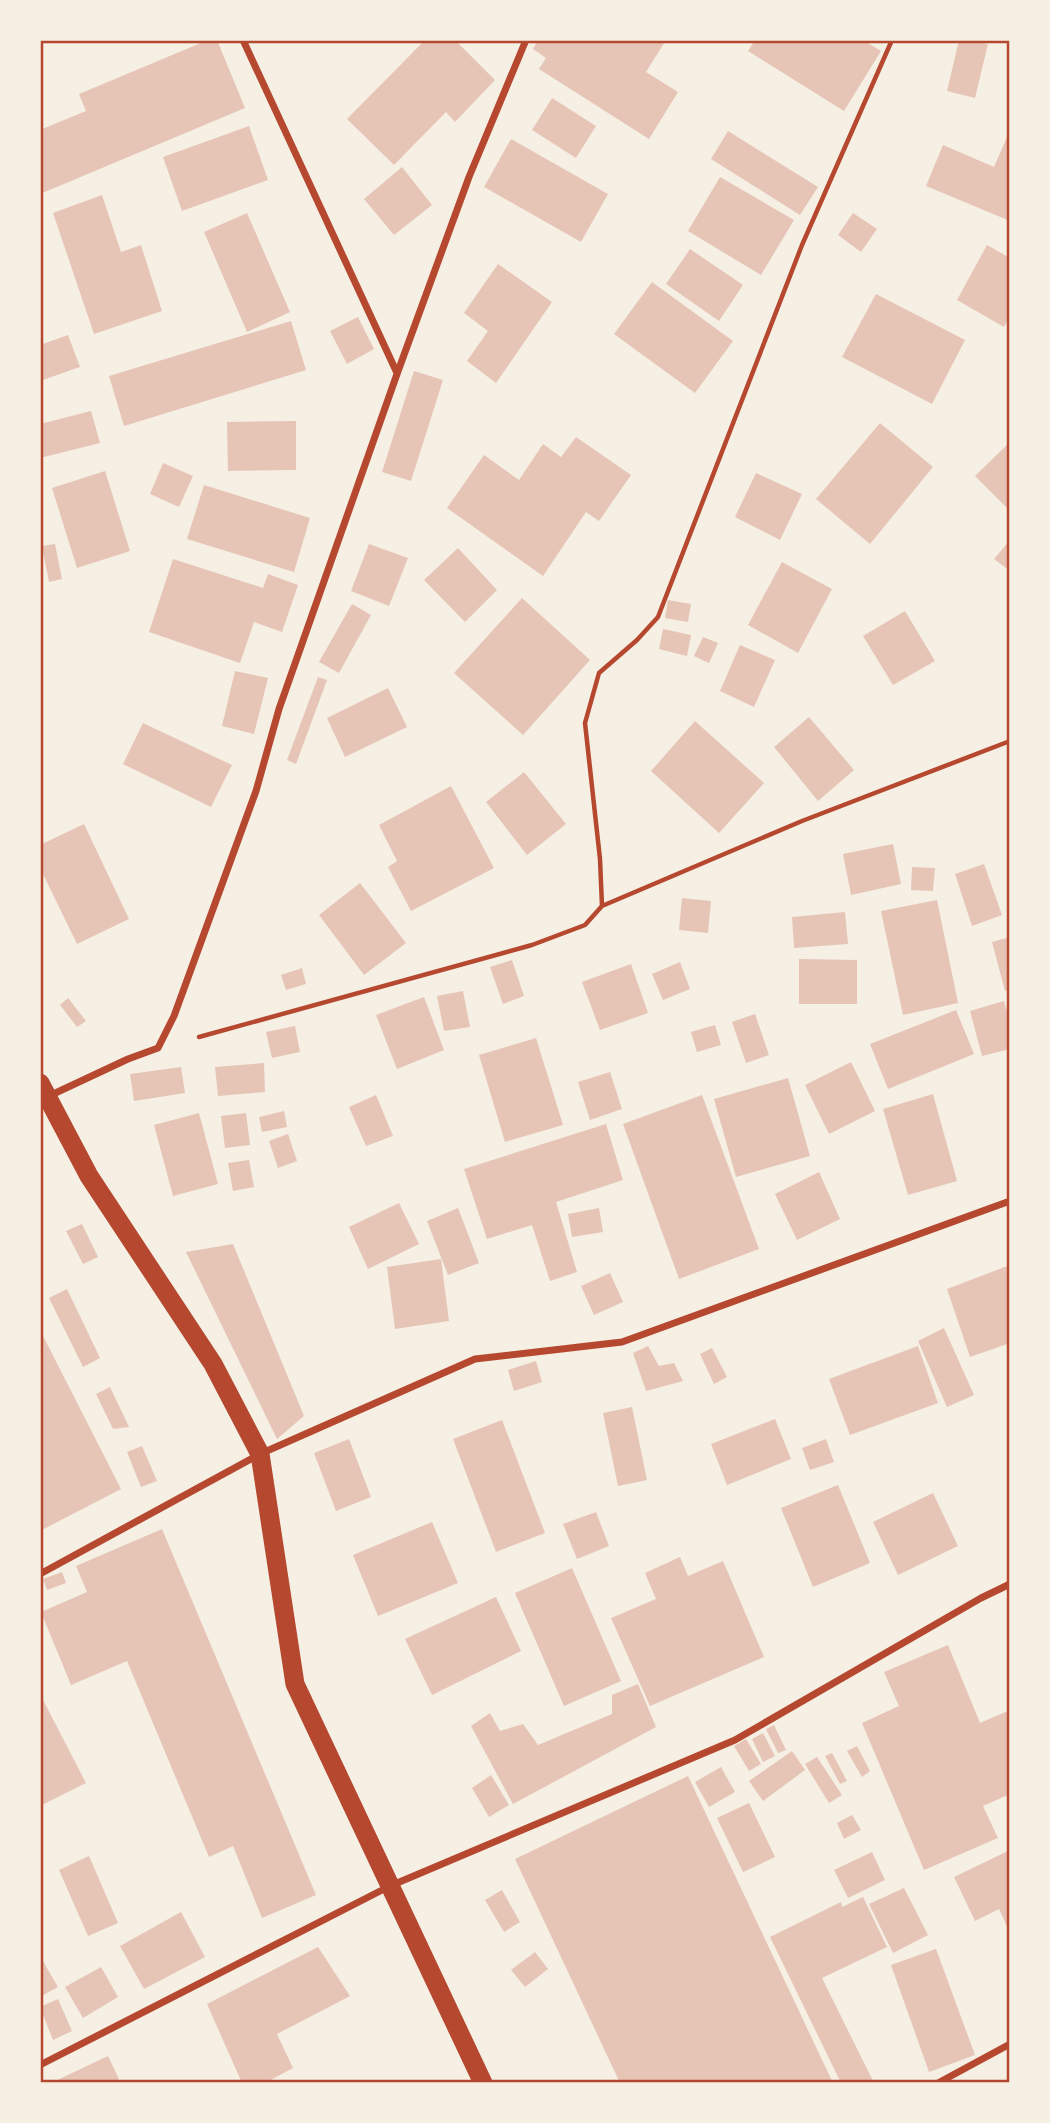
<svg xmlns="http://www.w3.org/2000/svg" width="1050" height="2123" font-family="'Varela Round',sans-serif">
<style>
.building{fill:#e6c5b7}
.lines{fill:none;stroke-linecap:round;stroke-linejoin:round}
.path{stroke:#b5482f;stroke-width:4.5}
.minor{stroke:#b5482f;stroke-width:7}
.trunk{stroke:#b5482f;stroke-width:19}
.neatline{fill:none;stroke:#b5482f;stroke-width:2.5}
</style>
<rect width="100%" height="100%" fill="#f6efe4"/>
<path class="building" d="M208 40H217L245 108 40 194V130L86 111 79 94Z
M425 40H455L495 80 455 122 446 112 394 165 347 119Z
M538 40H666L646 72 678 92 649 139 539 69 546 58 533 49Z
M755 40H863L881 51 844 111 748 51Z
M959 40 988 44 975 98 947 91Z
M552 98 596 126 576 158 532 130Z
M249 126 268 180 182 211 163 157Z
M1010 130V221L926 186 943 145 994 167Z
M728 131 818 187 800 215 711 159Z
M511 139 608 194 581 242 484 187Z
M402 167 432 205 394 235 364 199Z
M720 177 794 220 761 275 688 231Z
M102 195 121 252 141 245 162 311 94 334 53 213Z
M247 213 290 312 247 332 204 232Z
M853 213 877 229 861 252 838 235Z
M987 245 1010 258V316L1004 327 957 300Z
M690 249 743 285 719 321 666 284Z
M498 264 552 302 496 383 467 361 488 331 464 313Z
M652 282 733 341 695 393 614 334Z
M876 294 965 340 932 404 842 357Z
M358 317 374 349 347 364 330 331Z
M291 321 306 370 124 426 109 376Z
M68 335 80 367 40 381V345Z
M414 371 443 380 411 481 382 472Z
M91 411 100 443 40 458V424Z
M296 421V470L228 471 227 422Z
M880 423 933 467 870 544 816 499Z
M576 437 631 475 599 521 586 512 543 576 447 508 484 455 519 480 543 444 561 457Z
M1010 442V505L1007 508 975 476Z
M163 463 193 476 179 507 150 494Z
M105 471 130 551 77 568 52 488Z
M756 473 802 494 780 540 735 517Z
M204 485 310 518 294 572 187 539Z
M1010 540V571L994 559Z
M55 544 62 579 49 582 42 546Z
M369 544 408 558 389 606 351 591Z
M458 548 497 590 465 622 424 580Z
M173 559 263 588 268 574 298 585 282 632 254 622 240 663 149 632Z
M782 562 832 589 798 653 748 625Z
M522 598 590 660 523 735 454 673Z
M668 600 691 604 688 622 665 618Z
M352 604 371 615 339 673 319 662Z
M905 611 935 661 893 685 863 636Z
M663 629 691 635 687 656 659 649Z
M703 637 718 643 709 663 694 656Z
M740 645 775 660 754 707 720 691Z
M235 671 268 678 254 734 222 726Z
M318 677 327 680 296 764 287 760Z
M388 688 407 727 345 757 327 718Z
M809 717 854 770 818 801 774 747Z
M695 721 764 783 719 833 651 771Z
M143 723 232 765 211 807 123 764Z
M524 772 566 824 527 855 486 802Z
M451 786 494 868 411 911 388 867 397 861 379 825Z
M84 824 129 919 77 944 40 868V845Z
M893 844 901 884 851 895 843 854Z
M984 864 1002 915 972 926 955 874Z
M912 867 935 868 933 891 911 890Z
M360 883 406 943 364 975 319 915Z
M682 898 711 901 708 933 679 930Z
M937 900 958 1003 903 1015 881 911Z
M845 912 848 944 794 948 792 917Z
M1010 937V989L1005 991 992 942Z
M799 959 857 960V1004H799Z
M512 960 524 996 503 1004 490 967Z
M680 962 690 989 663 1000 652 974Z
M631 964 648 1013 600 1030 582 982Z
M302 968 306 984 286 990 281 975Z
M463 991 470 1027 444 1031 437 996Z
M424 997 444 1050 397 1069 376 1015Z
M68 998 86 1021 77 1027 60 1005Z
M1004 1001 1010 1022V1049L982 1056 970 1011Z
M956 1010 974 1054 888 1089 870 1044Z
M755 1014 769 1055 746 1063 732 1022Z
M715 1025 721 1045 697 1052 691 1032Z
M295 1026 300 1052 272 1058 266 1032Z
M536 1038 563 1125 505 1142 479 1055Z
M851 1062 875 1111 829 1134 805 1085Z
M264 1063 265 1092 218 1096 215 1067Z
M181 1067 185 1093 134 1101 130 1074Z
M610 1072 622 1109 590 1120 578 1082Z
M788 1078 810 1156 736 1177 714 1099Z
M933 1094 957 1181 908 1195 883 1109Z
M376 1095 393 1136 366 1146 349 1107Z
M702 1095 759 1249 679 1279 623 1124Z
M284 1111 287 1127 262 1132 259 1117Z
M199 1113 218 1184 173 1196 154 1125Z
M246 1113 250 1145 225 1148 221 1116Z
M606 1124 623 1180 556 1202 577 1272 550 1281 532 1225 487 1239 464 1169Z
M288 1134 297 1161 278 1168 269 1141Z
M249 1160 254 1187 233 1191 228 1163Z
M819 1172 840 1219 797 1240 775 1194Z
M399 1203 419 1244 368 1269 349 1227Z
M458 1208 479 1263 448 1275 427 1221Z
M599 1208 603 1232 572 1237 568 1214Z
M82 1224 98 1257 83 1264 66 1231Z
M233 1244 304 1416 277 1439 186 1252Z
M441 1259 449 1321 395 1329 387 1267Z
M1010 1265V1343L970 1357 947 1289Z
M610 1273 623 1302 594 1315 581 1286Z
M67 1289 100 1358 83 1367 49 1298Z
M944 1328 974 1395 947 1407 918 1341Z
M40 1330 121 1489 40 1531Z
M648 1346 659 1366 674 1363 683 1381 646 1391 633 1353Z
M918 1346 938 1403 850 1435 829 1379Z
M712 1348 727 1377 714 1384 700 1354Z
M536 1361 542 1382 514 1391 508 1370Z
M110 1387 129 1427 113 1429 96 1394Z
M632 1407 647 1480 618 1486 603 1413Z
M775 1419 791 1459 727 1485 711 1444Z
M502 1420 545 1533 496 1552 453 1439Z
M349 1439 371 1497 336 1511 314 1453Z
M826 1439 834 1462 810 1470 802 1448Z
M142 1446 157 1481 141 1487 127 1452Z
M838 1485 870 1563 813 1587 781 1508Z
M933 1493 958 1546 898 1575 873 1522Z
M596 1512 609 1546 577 1559 563 1524Z
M432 1522 458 1583 378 1616 353 1555Z
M162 1529 316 1895 262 1918 233 1846 209 1857 127 1661 71 1685 41 1612 87 1592 76 1566Z
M680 1557 688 1576 723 1561 764 1657 650 1706 611 1618 656 1599 645 1573Z
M572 1568 621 1681 564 1706 515 1593Z
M62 1572 66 1583 47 1590 43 1579Z
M496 1597 521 1651 432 1695 405 1639Z
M948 1645 980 1723 1010 1710V1794L983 1806 998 1838 924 1870 862 1723 899 1706 884 1672Z
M638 1684 656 1727 513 1804 471 1726 490 1713 500 1731 523 1724 538 1745 612 1714V1695Z
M40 1694 86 1783 40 1806Z
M774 1725 786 1750 778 1753 766 1729Z
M763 1733 775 1756 763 1762 752 1739Z
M746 1739 761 1764 749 1771 734 1746Z
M857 1746 870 1771 862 1777 847 1751Z
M792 1751 805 1770 763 1801 749 1781Z
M832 1753 847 1781 840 1784 825 1756Z
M817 1757 842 1795 829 1803 805 1764Z
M721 1767 735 1792 709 1807 695 1782Z
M491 1775 509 1805 489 1817 472 1788Z
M688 1776 833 2083H620L515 1859Z
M749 1803 775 1857 743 1872 717 1818Z
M852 1815 861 1830 844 1839 837 1823Z
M1010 1850V1933L999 1909 975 1921 954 1877Z
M872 1852 885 1880 848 1898 834 1870Z
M89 1856 118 1923 88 1936 59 1870Z
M904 1888 928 1935 893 1953 869 1904Z
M502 1890 520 1922 504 1932 485 1900Z
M863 1897 887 1947 822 1978 873 2081 841 2083 770 1937 841 1902 842 1907Z
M181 1912 205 1957 144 1989 120 1946Z
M318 1947 350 1996 277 2034 293 2068 265 2083H242L207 2004Z
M936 1949 975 2055 929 2072 891 1965Z
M535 1952 548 1969 525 1987 511 1970Z
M40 1956 58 1987 40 1997Z
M101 1967 118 1997 83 2018 65 1987Z
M58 1999 72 2031 53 2040 40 2007Z
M108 2056 119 2079 111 2083H51Z"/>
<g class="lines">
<path class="path" d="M602 906 802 821 1010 741
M199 1037 532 945 585 925 602 906 600 859 585 723 599 673 637 640 658 617 802 245 892 40"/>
<path class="minor" d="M243 40 397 373
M49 1096 128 1059 158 1048 174 1016 256 791 279 709 397 374 469 177 526 40
M40 1574 260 1454 475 1359 622 1342 1010 1201
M40 2065 390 1886 735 1740 981 1598 1010 1584
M938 2083 1010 2044"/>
<path class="trunk" d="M40 1083 89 1176 213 1364 260 1454 295 1684 483 2083"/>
</g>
<rect width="1050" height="2123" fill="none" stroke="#f6efe4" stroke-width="84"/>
<rect x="42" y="42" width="966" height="2039" class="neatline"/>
</svg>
